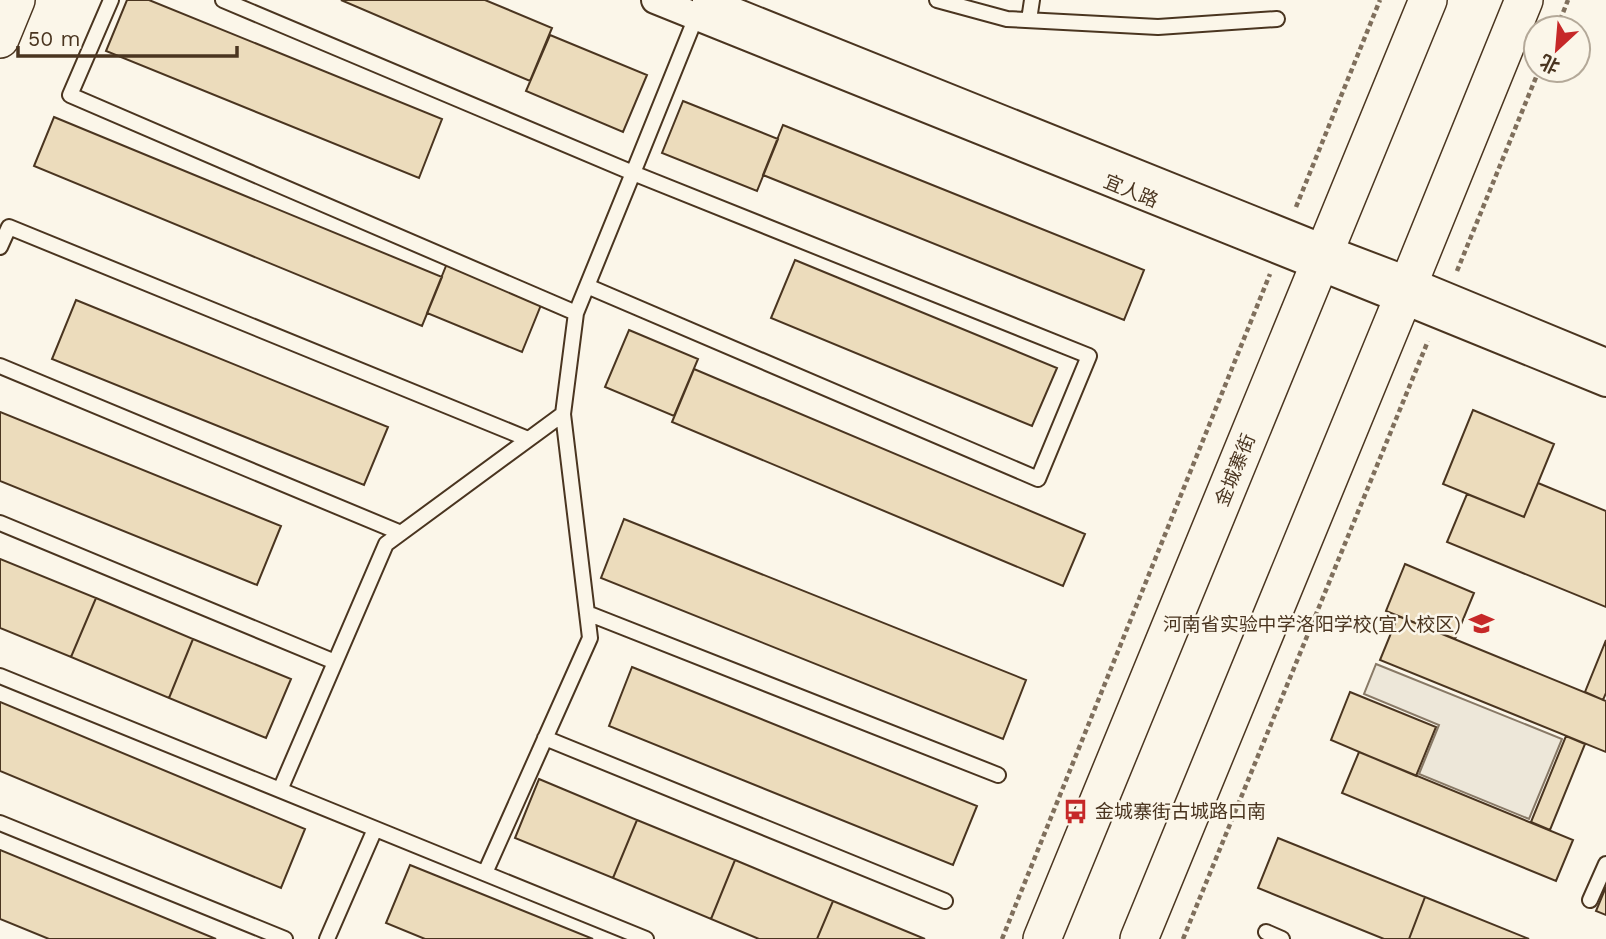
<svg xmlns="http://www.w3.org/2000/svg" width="1606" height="939" font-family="'Work Sans','Noto Sans SC',sans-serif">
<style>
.parking{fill:#ede7d9;stroke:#887966;stroke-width:2}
.building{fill:#ecdcbc;stroke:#4a3520;stroke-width:2}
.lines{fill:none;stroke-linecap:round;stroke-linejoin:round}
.lane-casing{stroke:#4a3520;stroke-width:18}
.street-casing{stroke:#4a3520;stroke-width:30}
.secondary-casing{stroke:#4a3520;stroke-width:40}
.path{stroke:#7f6f5c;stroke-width:4.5;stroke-dasharray:5 3.5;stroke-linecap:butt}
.lane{stroke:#fbf6e9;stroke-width:14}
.street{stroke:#fbf6e9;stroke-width:26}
.secondary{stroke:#fbf6e9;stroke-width:37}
.labels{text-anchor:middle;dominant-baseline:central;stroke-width:5;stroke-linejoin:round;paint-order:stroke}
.street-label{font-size:19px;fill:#4a3520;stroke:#fbf6e9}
.poi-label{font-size:19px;fill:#4a3520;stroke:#fbf6e9;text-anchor:end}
</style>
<rect width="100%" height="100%" fill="#fbf6e9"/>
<path class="parking" d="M1376 664 1562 739 1529 819 1419 774 1439 725 1364 694Z"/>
<path class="building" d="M127 0H149L442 119 419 178 106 51Z
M341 0H485L552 28 530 81Z
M550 35 647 75 623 132 526 91Z
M683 101 778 139 757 191 662 153Z
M54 117 442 277 422 326 34 166Z
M783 125 1144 270 1124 320 763 175Z
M795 260 1057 368 1032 426 771 318Z
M448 261 543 300 522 352 427 313Z
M76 300 388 427 364 485 52 359Z
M629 330 698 359 674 416 605 387Z
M694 369 1085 534 1063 586 672 422Z
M1473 410 1554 444 1524 517 1443 484Z
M0 412 281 526 257 585 0 481Z
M1538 483 1606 511V607L1447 542 1467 494 1524 517Z
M624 519 1026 680 1003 739 601 578Z
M0 559 96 598 71 657 0 628Z
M1405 564 1474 593 1455 639 1386 611Z
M96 598 193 639 169 698 71 657Z
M1398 616 1606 701V752L1380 660Z
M193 639 291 679 266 738 169 698Z
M1606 640V693L1603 700 1585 692Z
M632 667 977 806 953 865 609 726Z
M1350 692 1436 727 1416 776 1331 740Z
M0 702 305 829 281 888 0 771Z
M1566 736 1585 744 1550 830 1531 822Z
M1359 752 1573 840 1556 881 1342 793Z
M539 779 637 820 613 878 515 838Z
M637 820 735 860 711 919 613 878Z
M1278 838 1425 897 1409 939H1384L1258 888Z
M0 850 216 939H49L0 919Z
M735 860 833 901 817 939H759L711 919Z
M410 865 593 939H425L386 923Z
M1606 887V915L1596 911Z
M1425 897 1529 939H1409Z
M833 901 925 939H817Z"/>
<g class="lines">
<defs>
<path id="lane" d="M111 0 70 95 576 313
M223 0 633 173 698 12
M937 0 1007 19 1158 27 1277 19
M1029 20 1032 0
M0 247 9 227 528 439
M0 366 401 533
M563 414 576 313 633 173 1089 356 1038 479 587 286
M0 523 335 662
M587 613 998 775
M0 676 646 939
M545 738 945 901
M280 790 386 544 563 414 590 638 485 873
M0 823 285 939
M1590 900 1606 864
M1266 932 1282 939
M327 939 375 829"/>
<path id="street" d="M655 0 1402 300 1606 383
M706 0 1326 249 1410 281 1606 362"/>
<path id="secondary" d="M0 39 16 0
M1042 939 1428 0
M1139 939 1402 300 1524 0"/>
</defs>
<use href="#lane" class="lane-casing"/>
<use href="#street" class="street-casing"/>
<use href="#secondary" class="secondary-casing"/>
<path class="path" d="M1557 28 1568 0
M1296 207 1380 0
M1457 271 1539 70
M1002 939 1270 274
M1183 939 1428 341"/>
<use href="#lane" class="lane"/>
<use href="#street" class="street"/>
<use href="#secondary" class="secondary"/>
</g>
<defs>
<symbol id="school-bare" viewBox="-9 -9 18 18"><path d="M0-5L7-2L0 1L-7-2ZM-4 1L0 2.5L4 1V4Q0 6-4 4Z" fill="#c62828" stroke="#fbf6e9" stroke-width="2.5" paint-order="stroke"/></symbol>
<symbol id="bus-bare" viewBox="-9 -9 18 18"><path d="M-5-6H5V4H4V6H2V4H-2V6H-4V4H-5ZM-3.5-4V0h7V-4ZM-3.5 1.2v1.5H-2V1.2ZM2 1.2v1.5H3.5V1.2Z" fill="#c62828" stroke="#fbf6e9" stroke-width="2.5" paint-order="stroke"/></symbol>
</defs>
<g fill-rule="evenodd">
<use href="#school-bare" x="1464" y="606" width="35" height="35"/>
<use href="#bus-bare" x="1058" y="794" width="35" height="35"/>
</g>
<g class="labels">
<g class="street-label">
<text transform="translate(1131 191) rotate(22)">宜人路</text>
<text transform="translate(1235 470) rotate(-68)">金城寨街</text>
</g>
<g class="poi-label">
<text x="1461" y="624">河南省实验中学洛阳学校(宜人校区)</text>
<text x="1095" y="811" text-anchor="start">金城寨街古城路口南</text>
</g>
</g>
<g transform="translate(1557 49) rotate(206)"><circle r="33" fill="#fbf6e9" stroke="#b4a999" stroke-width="2"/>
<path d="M0-5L12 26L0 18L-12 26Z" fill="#c62828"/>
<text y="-10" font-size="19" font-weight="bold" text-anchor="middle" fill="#4a3520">北</text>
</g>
<path d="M18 46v10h219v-10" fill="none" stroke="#4a3520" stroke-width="3.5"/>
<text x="28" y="46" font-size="21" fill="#4a3520" stroke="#fbf6e9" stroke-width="5" paint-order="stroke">50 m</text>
</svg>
